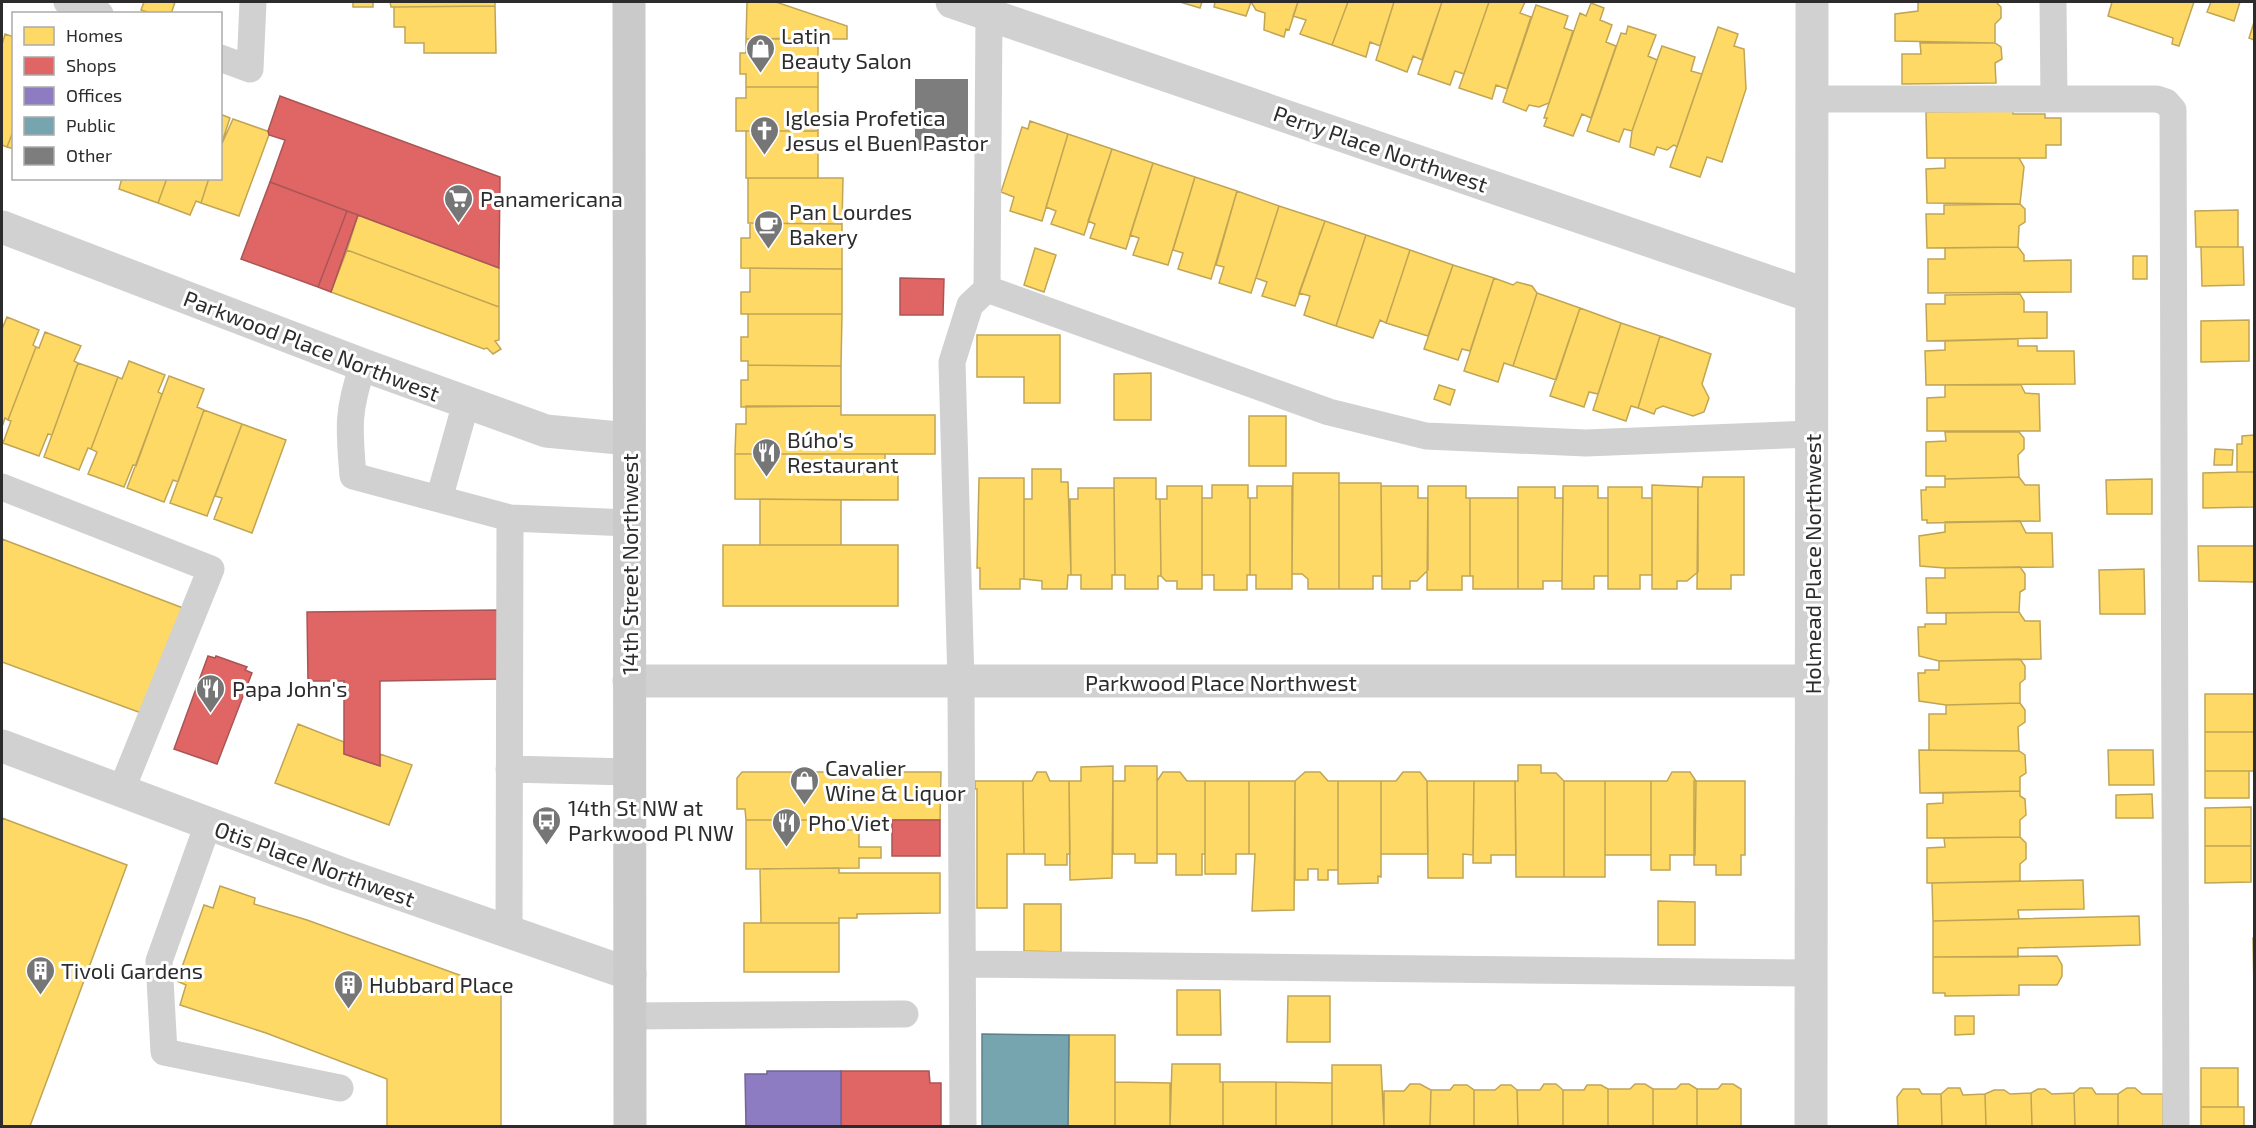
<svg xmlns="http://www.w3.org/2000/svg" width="2256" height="1128" font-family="'Exo 2',sans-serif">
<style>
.homes{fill:#ffd966;stroke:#c0a555;stroke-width:1.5}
.shops{fill:#e06666;stroke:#a55;stroke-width:1.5}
.offices{fill:#8e7cc3;stroke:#716496;stroke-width:1.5}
.public{fill:#76a5af;stroke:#608188;stroke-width:1.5}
.building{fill:#7d7d7d}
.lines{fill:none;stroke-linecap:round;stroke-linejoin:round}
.lane{stroke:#d1d1d1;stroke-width:27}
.street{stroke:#d1d1d1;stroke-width:33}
.secondary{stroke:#cacaca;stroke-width:33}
.labels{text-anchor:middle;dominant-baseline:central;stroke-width:6;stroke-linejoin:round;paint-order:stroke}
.poi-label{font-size:22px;fill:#2c2c2c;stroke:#fff;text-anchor:start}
.street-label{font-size:22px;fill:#2c2c2c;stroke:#fff}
</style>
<rect width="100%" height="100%" fill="#fff"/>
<path class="homes" d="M144 2H175L171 14H153L141 10Z
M353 2H373V7H353Z
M390 2H495V6L391 7Z
M747 2H776L847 26V39H746Z
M1180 2H1202L1200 8Z
M1215 2H1251L1246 16 1214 7Z
M1251 2H1298L1289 30 1286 29 1284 37 1264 30 1265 13 1256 10Z
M1298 2H1348L1332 45 1300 34 1306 20 1293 16Z
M1348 2H1394L1380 46 1370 42 1366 57 1332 45Z
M1394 2H1442L1422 60 1413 56 1407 72 1376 60Z
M1442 2H1489L1464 74 1455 71 1450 85 1418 74Z
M1489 2H1525L1520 13 1531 17 1507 89 1496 85 1492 99 1459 88Z
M1918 2H1996L2001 7V18L1995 24V43L1895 41V14L1918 11Z
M2112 2H2194L2179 46 2172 44 2173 38 2108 16Z
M2211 2H2240L2234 21 2207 12Z
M1591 3 1604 8 1600 20 1612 25 1606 42 1616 46 1591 118 1582 114 1573 136 1544 126 1547 118H1544L1580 13 1586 16Z
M1536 5 1568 16 1564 28 1573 31 1549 103 1539 107 1529 105 1526 111 1503 102Z
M495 6 496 53H424V43H405V27H394V7Z
M2254 22V40L2249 38Z
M1628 26 1656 35 1648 56 1657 60 1632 131 1624 129 1619 142 1587 131 1621 33 1626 34Z
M1718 27 1738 34 1734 46 1744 49 1746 89 1722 162 1707 157 1700 177 1670 167Z
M5 34 14 37V129L7 147 2 145V45Z
M818 38V87H746V74H740V53H746V39Z
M1920 43H1995L2001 47 2002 59 1995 63 1996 83 1902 84V54H1921Z
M1662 46 1695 57 1691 71 1702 74 1677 147 1674 145 1667 150 1657 147 1654 155 1630 147 1632 131Z
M746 87H818V131H736V98H746Z
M2013 111V114H2045V118H2061V145H2046V158H1927L1926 112Z
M220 114 230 118 220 148Z
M233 119 270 132 239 216 201 203 209 178H220V148Z
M1030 121 1068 134 1042 221 1010 211 1014 197 1001 192 1022 127 1028 129Z
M14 129V149L7 147Z
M746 131H818V178H746Z
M1068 134 1112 149 1084 235 1051 224 1056 211 1046 207Z
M1112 149 1153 163 1126 249 1090 238 1095 224 1088 221Z
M1945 158H2019L2024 167 2020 204 1927 203 1926 169 1945 168Z
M1153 163 1195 177 1168 265 1133 255 1139 238 1130 235Z
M1195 177 1237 191 1211 279 1178 269 1183 253 1173 250Z
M122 178H167L158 203 119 189Z
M167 178H209L201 203 196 201 190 215 158 203Z
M748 178H843L842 224 748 223Z
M1237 191 1279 206 1251 293 1219 283 1224 267 1216 265Z
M2020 204 2025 209V222L2019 226 2018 247 1927 248 1926 214H1944V205Z
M1279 206 1325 221 1295 306 1262 296 1267 282 1256 278Z
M2238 210V247H2196L2195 211Z
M358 215 499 268V307L347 250Z
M1325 221 1366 235 1336 326 1304 315 1310 296 1299 293Z
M750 223 842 224V269L741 268V238H750Z
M1366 235 1410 250 1386 323 1380 320 1373 338 1336 326Z
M2018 247 2024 255V261L2071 260V292L1928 293V259H1945V248Z
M2201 247H2243L2244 285 2202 286Z
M1035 248 1056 255 1044 292 1024 285Z
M347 250 499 307V340L495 341 501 349 493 354 487 348 484 349 331 292Z
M1410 250 1453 265 1428 336 1386 323Z
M2133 256H2147V279H2133Z
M1453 265 1494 278 1470 351 1462 349 1458 360 1424 349Z
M750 268 842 269V314H741V292H750Z
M1494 278 1513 285 1517 282 1532 286 1537 293 1513 366 1504 363 1498 382 1464 371Z
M1537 293 1580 308 1556 380 1513 366Z
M2020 294 2024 301V312H2047V338L1927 341 1926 304H1945V295Z
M1580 308 1621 323 1598 394 1589 392 1584 407 1550 396Z
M748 314H842L841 366 748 365V361H741V337H748Z
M7 317 39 330 33 345 36 347 8 420 5 418 2 427V329Z
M2249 320V361L2201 362V321Z
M1621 323 1660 336 1638 408 1631 406 1626 421 1593 410Z
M45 332 81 346 74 361 78 363 52 435 48 434 39 456 3 443 11 421 8 420 36 347 39 348Z
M977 335H1060V403H1024V377H977Z
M1660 336 1711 354 1702 384 1709 398 1704 412 1693 416 1663 406 1656 409 1654 414 1638 408Z
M2018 339V346H2037V351H2074L2075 384 1926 385 1925 351 1945 350V341Z
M129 361 165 375 158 392 162 394 136 466 133 465 124 487 88 474 97 452 91 449 118 377 122 379Z
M78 363 118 377 91 449 88 448 79 470 44 457Z
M748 365 841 366V406L741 407V380H748Z
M1151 373V420H1114V374Z
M169 376 204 389 197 407 204 410 178 482 173 480 164 502 127 488Z
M1439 385 1455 390 1450 405 1434 399Z
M1945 385H2021L2025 393 2039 394 2040 431H1927V398L1945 397Z
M746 406H841V415H935V454H735L736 424H746Z
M204 410 242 424 207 516 170 503Z
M1249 416H1286V466H1249Z
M242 424 286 440 252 533 214 519 222 498 215 496Z
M1945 432H2019L2024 438V449L2018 455 2019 477 1945 479V476H1926V442L1946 441Z
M2254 435V472H2237V444H2242V436Z
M2215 449 2233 450 2232 465H2214Z
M735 454H885V471H898V500L735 499Z
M1032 469H1061V482H1068L1071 575H1068L1067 589H1042V581L1024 579V499H1032Z
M2237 472H2254V507L2203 508V473Z
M1293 473H1339V589H1308V579L1302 574H1292Z
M1703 477H1744V575H1731V589H1697L1698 487H1702Z
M2019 477 2025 485H2039L2040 521 1927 523V520H1922L1921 490H1926V487H1945V479Z
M979 478H1024V579H1020V589H980V568H977Z
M1114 478H1156V499H1160L1161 576H1158V589H1125V575H1115Z
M2152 479V514H2107L2106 480Z
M1339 483H1381L1382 576H1373V589H1339Z
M1212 485H1248V498H1250V575H1247V590H1214V575H1202V498H1212Z
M1652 485 1698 487V572L1687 581H1677V589H1652Z
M1167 486H1202V589H1177V581H1166L1161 576 1160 499H1167Z
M1257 486H1292V589H1256V575H1250V498H1257Z
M1381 486H1418V498H1428V570L1417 581H1410V589H1382Z
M1428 486H1466V498H1470V576H1462V590H1427Z
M1563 486H1598V498H1608V576H1594V589H1562Z
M1518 487H1555V498H1563L1562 581H1543V589H1518Z
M1608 487H1642V498H1652V575H1640V589H1608Z
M1078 488H1114L1115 575H1112V589H1081V575H1071L1070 499H1078Z
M1470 498H1518V589H1473V576H1470Z
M760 499 841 500V545H760Z
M2020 521 2026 533H2052L2053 567 1945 568 1920 566 1919 536 1945 532V522Z
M2 539 183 608 144 714 2 662Z
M723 545H898V606H723Z
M2198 546H2254V582L2199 581Z
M2020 567 2025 574V589L2020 592 2019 612 1927 613 1926 578H1945V568Z
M2144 569 2145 614H2100L2099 570Z
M2019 612 2025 621H2040L2041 659 1939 661 1919 656 1918 627H1925V624H1946V613Z
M2020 659 2025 666V679L2020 683V703L1946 705 1919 701 1918 673H1925V670H1939V661Z
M2205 694H2254V732H2205Z
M2020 703 2025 710V722L2018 727 2019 751 1929 750V714H1946V705Z
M298 724 344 742V754L380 766V754L412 765 389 825 275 783Z
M2205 732H2254V771H2205Z
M1919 750 2019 751 2025 755 2026 773 2020 777V791L1920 793Z
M2108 750H2153L2154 785H2109Z
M1518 765H1541V773H1556L1564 781V877H1516L1515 781H1518Z
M1113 766 1112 878 1070 880 1069 781H1081V767Z
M1125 766H1157V863H1135V854H1113V781H1125Z
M2205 771H2249V798H2205Z
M742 772H941L940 820H746L745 809H737V778Z
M1037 772H1046L1050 781H1069L1070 854H1067V865H1045V854H1024L1023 781H1032Z
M1163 772H1180L1187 781H1205V854H1202V875H1176V854H1157V781Z
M1305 772H1320L1328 781H1338V870H1328V880H1318V869H1308V880H1295V781Z
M1403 772H1420L1427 781 1428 854H1381V781H1396Z
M1672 772H1690L1696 781 1695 855H1670V870H1651V781H1667Z
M975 781H1023L1024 854H1007V908H977V789H975Z
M1205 781H1249V854H1236V874H1205Z
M1249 781H1295L1294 910 1252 911 1255 854H1249Z
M1338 781H1381V877L1378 876V883L1338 884Z
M1427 781H1474L1473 855 1463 854V878H1428Z
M1474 781H1515L1516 855H1491V863H1473Z
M1564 781H1605V877H1564Z
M1605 781H1651V855H1605Z
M1694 781H1745V855H1741V875H1716V865H1694Z
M2020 791V796L2025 799 2026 815 2020 820V837L1927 838V804L1943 803V793Z
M2152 794 2153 818H2116V795Z
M2251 807V846H2205V808Z
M2 818 127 865 30 1126H2Z
M746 820H839V830H859V847H881V858H859V868L746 869Z
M2020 837 2026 843V859L2020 864V881L1927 883V848L1945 847 1944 838Z
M2205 846H2251V882L2205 883Z
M839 868V873H940V913L857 914V918H839V923H761L760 869Z
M2083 880 2084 909 2018 910 2019 919 1933 921 1932 883Z
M220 886 255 898 254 904 307 920 501 990V1126H387V1079L266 1033 180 1005 186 985 177 981 204 905 213 908Z
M1658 901 1695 902V945H1658Z
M1024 904H1061V952L1024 951Z
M2139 916 2140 945 2018 948V957H1933V921Z
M744 923H839V972H744Z
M2253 938H2254V991Z
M2057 956 2062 965V976L2057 985H2019V995L1945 996V993H1933V957Z
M1177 990H1220L1221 1035H1177Z
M1288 996H1330V1042H1287Z
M1955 1016H1974V1034L1955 1035Z
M1069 1035H1115V1126H1068Z
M1172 1064H1220V1082H1223V1126H1170Z
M1332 1065H1381L1384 1126H1332Z
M2201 1068H2238V1107H2201Z
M1115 1082 1170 1083V1126H1115Z
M1223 1082H1276V1126H1223Z
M1276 1082 1332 1083V1126H1276Z
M1410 1084H1420L1431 1090 1430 1126H1384V1091H1404Z
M1544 1084H1556L1563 1090V1126H1518L1517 1090H1540Z
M1635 1084H1645L1653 1089V1126H1608V1089H1630Z
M1681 1084H1689L1697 1089V1126H1653V1089H1676Z
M1722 1084H1733L1741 1089V1126H1697V1089H1718Z
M1454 1085H1467L1474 1090V1126H1430L1431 1090H1450Z
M1501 1085H1511L1517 1090 1518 1126H1474V1090H1495Z
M1587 1085H1601L1608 1089V1126H1563V1090H1584Z
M1948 1088H1960L1963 1095 1985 1094 1986 1126H1942L1941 1094Z
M2080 1088H2092L2096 1094H2118V1126H2075L2074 1093Z
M2127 1088H2135L2142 1094H2163V1126H2118V1094Z
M1903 1089H1919L1922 1094H1941L1942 1126H1898L1897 1097Z
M2038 1089H2045L2052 1094 2074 1093 2075 1126H2032L2031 1093Z
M1994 1090H2004L2010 1094 2031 1093 2032 1126H1986L1985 1094Z
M2201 1107H2244V1126H2201Z"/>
<path class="shops" d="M280 96 500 177 499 268 270 182 285 140 269 135 268 131Z
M270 182 347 211 318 287 241 259Z
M347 211 358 215 331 292 318 287Z
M900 278 944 279 943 315H900Z
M501 610 502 679 380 681V766L344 754V681H308L307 612Z
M208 656 215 658 216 656 247 667 245 670 252 673 217 764 174 749Z
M892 820H940V856H892Z
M841 1071H929L930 1083H941V1126H841Z"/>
<path class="offices" d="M767 1071H841V1126H746L745 1074H767Z"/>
<path class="public" d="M982 1034 1069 1035 1068 1126H982Z"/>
<path class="building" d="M915 79H968V150H915Z"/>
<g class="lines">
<path class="lane" d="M67 2 100 14
M2053 2 2054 99
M220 58 250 69 253 2
M1812 99H2157L2166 102 2173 110 2176 1126
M987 289 1329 412 1426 436 1586 443 1812 434
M363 365C347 412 349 428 353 476L439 499 466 403
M2 487 211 569 121 791
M439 499 510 518 629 523
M509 769 630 772
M208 824 159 961 164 1052 340 1088
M509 933 510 518
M963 964 1812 973
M630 1016 905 1014
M963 1126 961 682 952 362 970 305 987 289 989 15"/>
<path class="street" d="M952 2 1811 296
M2 227 363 365 546 431 629 439
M629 681H1813
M2 746 340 873 630 974
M1811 1126 1812 2"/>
<path class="secondary" d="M629 2 630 1126"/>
</g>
<defs>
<symbol id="shop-pin" viewBox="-11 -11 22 30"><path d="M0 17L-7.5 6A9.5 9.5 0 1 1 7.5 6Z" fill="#767676" stroke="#fff"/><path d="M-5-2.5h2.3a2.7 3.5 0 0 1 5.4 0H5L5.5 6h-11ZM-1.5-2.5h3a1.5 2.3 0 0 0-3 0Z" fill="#fff"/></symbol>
<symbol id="church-pin" viewBox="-11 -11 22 30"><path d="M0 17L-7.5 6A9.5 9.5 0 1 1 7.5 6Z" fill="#767676" stroke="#fff"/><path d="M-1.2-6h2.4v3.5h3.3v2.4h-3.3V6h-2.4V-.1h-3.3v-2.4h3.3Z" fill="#fff"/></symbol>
<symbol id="supermarket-pin" viewBox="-11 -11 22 30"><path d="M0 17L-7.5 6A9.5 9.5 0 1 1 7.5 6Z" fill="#767676" stroke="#fff"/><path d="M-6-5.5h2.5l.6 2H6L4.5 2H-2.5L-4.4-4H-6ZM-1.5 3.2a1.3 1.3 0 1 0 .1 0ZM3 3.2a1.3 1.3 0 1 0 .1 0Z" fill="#fff"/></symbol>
<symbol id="cafe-pin" viewBox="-11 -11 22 30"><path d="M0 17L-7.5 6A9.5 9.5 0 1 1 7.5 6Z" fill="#767676" stroke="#fff"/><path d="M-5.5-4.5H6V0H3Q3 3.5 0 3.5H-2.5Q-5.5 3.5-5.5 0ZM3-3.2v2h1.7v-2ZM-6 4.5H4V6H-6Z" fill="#fff"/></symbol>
<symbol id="restaurant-pin" viewBox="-11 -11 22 30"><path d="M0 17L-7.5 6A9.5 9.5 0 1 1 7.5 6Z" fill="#767676" stroke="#fff"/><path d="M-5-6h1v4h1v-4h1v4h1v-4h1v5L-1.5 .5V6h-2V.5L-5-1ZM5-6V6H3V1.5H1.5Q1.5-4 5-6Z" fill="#fff"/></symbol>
<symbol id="bus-pin" viewBox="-11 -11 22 30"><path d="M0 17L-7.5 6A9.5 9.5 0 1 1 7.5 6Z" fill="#767676" stroke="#fff"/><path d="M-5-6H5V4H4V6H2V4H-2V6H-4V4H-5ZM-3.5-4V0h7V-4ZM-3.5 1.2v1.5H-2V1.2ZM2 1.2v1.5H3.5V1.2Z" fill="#fff"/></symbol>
<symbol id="building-pin" viewBox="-11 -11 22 30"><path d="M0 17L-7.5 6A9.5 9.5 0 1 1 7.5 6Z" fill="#767676" stroke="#fff"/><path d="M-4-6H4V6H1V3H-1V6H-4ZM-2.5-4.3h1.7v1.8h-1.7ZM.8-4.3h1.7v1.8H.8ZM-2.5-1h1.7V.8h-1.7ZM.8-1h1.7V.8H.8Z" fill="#fff"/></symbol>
</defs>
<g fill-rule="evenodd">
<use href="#shop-pin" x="744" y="32" width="33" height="45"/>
<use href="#church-pin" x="748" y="114" width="33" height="45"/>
<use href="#supermarket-pin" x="442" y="182" width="33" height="45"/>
<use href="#cafe-pin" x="752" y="208" width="33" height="45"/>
<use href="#restaurant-pin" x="750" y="436" width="33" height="45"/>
<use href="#restaurant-pin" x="194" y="672" width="33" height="45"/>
<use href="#shop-pin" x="788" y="764" width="33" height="45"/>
<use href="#bus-pin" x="530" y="804" width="33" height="45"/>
<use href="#restaurant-pin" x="770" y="806" width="33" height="45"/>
<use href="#building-pin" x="24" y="954" width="33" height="45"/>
<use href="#building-pin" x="332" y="968" width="33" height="45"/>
</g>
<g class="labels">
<g class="poi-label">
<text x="781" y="35">Latin<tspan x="781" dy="25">Beauty Salon</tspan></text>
<text x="785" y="117">Iglesia Profetica<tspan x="785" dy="25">Jesus el Buen Pastor</tspan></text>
<text x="480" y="198">Panamericana</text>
<text x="789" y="211">Pan Lourdes<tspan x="789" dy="25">Bakery</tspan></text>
<text x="787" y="439">Búho's<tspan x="787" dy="25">Restaurant</tspan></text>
<text x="232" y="688">Papa John's</text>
<text x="825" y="767">Cavalier<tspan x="825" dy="25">Wine &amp; Liquor</tspan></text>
<text x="568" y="807">14th St NW at<tspan x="568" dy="25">Parkwood Pl NW</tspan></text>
<text x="808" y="822">Pho Viet</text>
<text x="61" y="970">Tivoli Gardens</text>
<text x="369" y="984">Hubbard Place</text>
</g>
<g class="street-label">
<text transform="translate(1381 148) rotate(19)">Perry Place Northwest</text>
<text transform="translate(312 345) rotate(21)">Parkwood Place Northwest</text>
<text transform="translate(629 564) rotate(-90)">14th Street Northwest</text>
<text transform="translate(1812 564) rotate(-90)">Holmead Place Northwest</text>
<text x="1221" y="682">Parkwood Place Northwest</text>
<text transform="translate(315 863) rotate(20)">Otis Place Northwest</text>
</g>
</g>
<rect width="2256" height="1128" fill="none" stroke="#2c2c2c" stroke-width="6"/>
<rect x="12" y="12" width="210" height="168" fill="#ffffff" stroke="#ababab" stroke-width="1.5"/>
<rect x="24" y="27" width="30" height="18" fill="#ffd966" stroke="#ababab" stroke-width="1.5"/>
<text x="66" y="42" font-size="18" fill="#2c2c2c">Homes</text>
<rect x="24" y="57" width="30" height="18" fill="#e06666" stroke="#ababab" stroke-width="1.5"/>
<text x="66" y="72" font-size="18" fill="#2c2c2c">Shops</text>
<rect x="24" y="87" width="30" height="18" fill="#8e7cc3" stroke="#ababab" stroke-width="1.5"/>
<text x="66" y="102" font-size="18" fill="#2c2c2c">Offices</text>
<rect x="24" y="117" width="30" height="18" fill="#76a5af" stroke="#ababab" stroke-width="1.5"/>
<text x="66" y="132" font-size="18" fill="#2c2c2c">Public</text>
<rect x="24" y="147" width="30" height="18" fill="#7d7d7d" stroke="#ababab" stroke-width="1.5"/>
<text x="66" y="162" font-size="18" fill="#2c2c2c">Other</text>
</svg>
